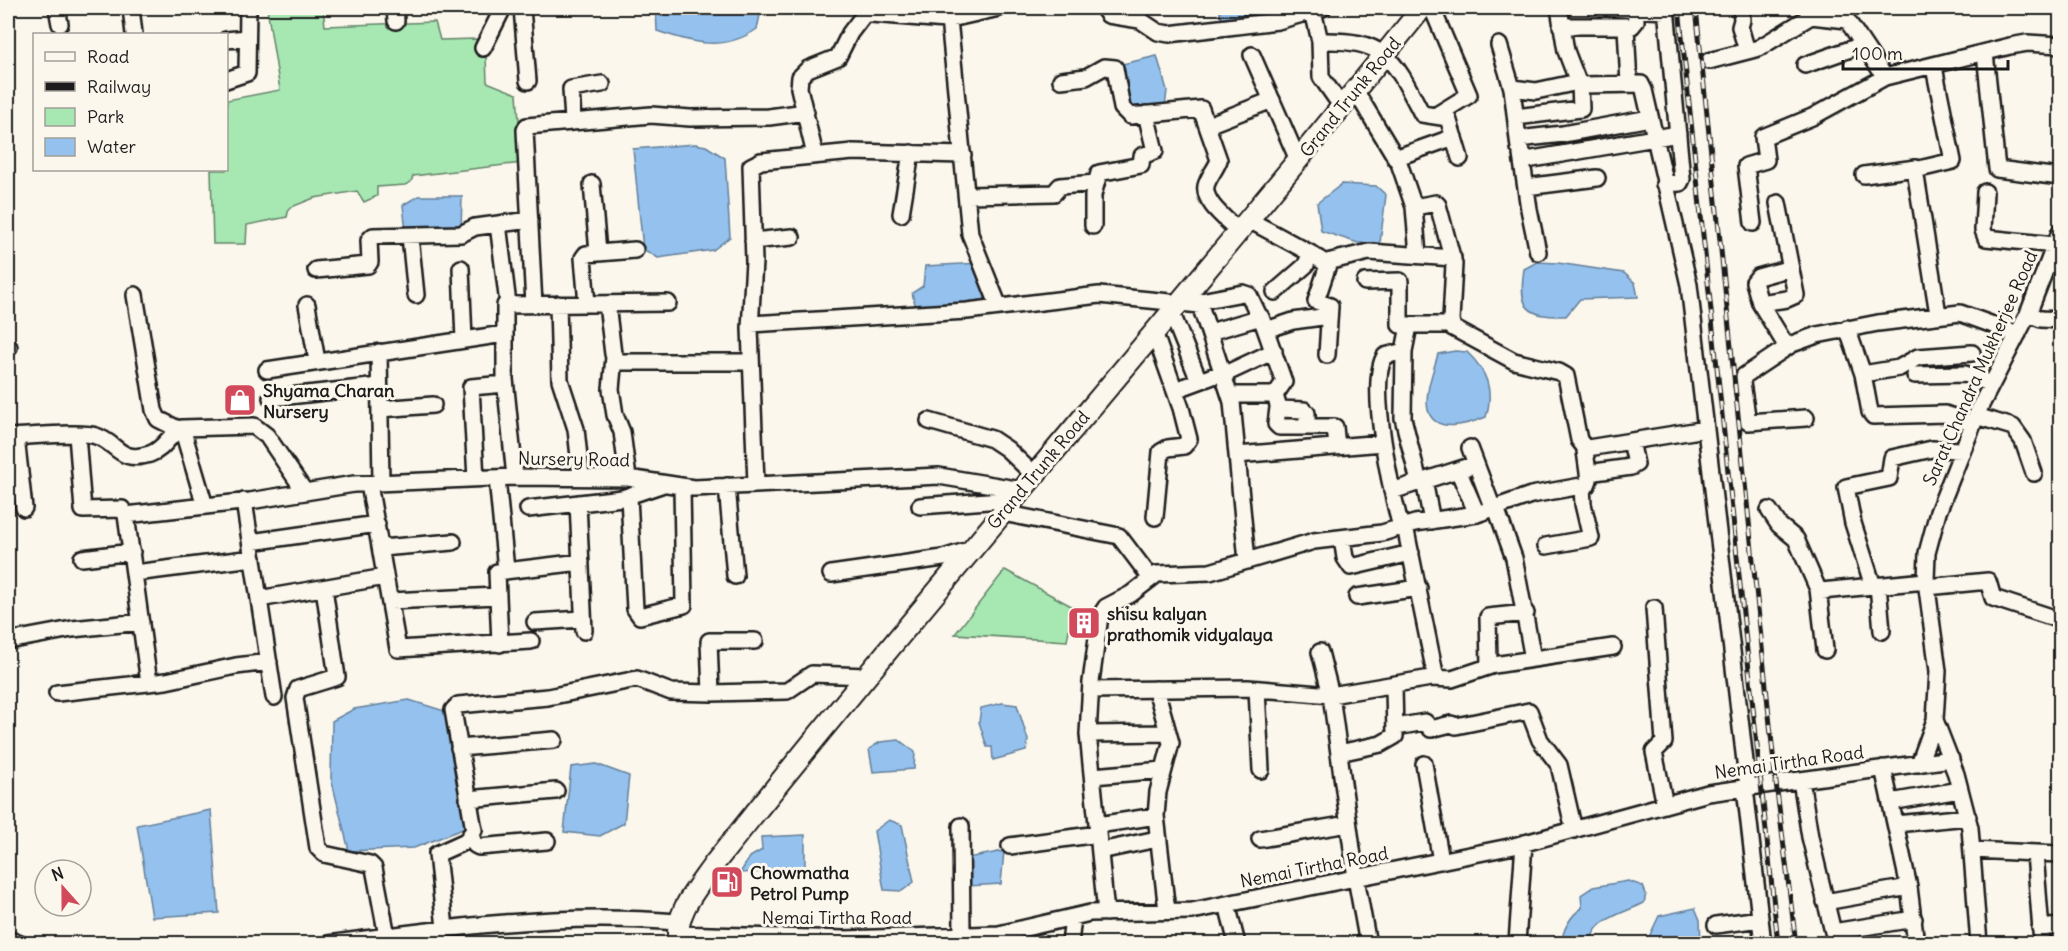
<svg xmlns="http://www.w3.org/2000/svg" width="2068" height="951" font-family="Delius,sans-serif">
<style>
.green{fill:#a7e8b2;stroke:#628267;stroke-width:1.5}
.water{fill:#94c1ee;stroke:#647f9a;stroke-width:1.5}
.lines{fill:none;stroke-linecap:round;stroke-linejoin:round}
.minor-casing{stroke:#1c1c1c;stroke-width:20}
.major-casing{stroke:#1c1c1c;stroke-width:24}
.minor{stroke:#fbf7ec;stroke-width:15}
.major{stroke:#fbf7ec;stroke-width:20}
.rail-casing{stroke:#1c1c1c;stroke-width:5}
.rail{stroke:#fbf7ec;stroke-width:3;stroke-dasharray:9;stroke-linecap:butt}
.labels{text-anchor:middle;dominant-baseline:central;stroke-width:6;stroke-linejoin:round;paint-order:stroke}
.street-label{font-size:18px;fill:#1c1c1c;stroke:#fbf7ec}
.poi-label{font-size:18px;font-weight:bold;fill:#1c1c1c;stroke:#fbf7ec;text-anchor:start}
</style>
<rect width="100%" height="100%" fill="#fbf7ec"/>
<filter id="ink" filterUnits="userSpaceOnUse"><feTurbulence type="fractalNoise" baseFrequency=".0167" numOctaves="2"/><feDisplacementMap in="SourceGraphic" scale="12" xChannelSelector="R" yChannelSelector="G"/><feConvolveMatrix kernelMatrix="1 2 1 2 8 2 1 2 1" color-interpolation-filters="sRGB"/></filter>
<g filter="url(#ink)">
<path class="green" d="M267 8H323L325 26 435 22 440 40 477 39 486 56 487 82 517 94 522 163 413 176 411 182 405 185 377 187V196L364 202 357 191 314 198 289 208 287 217 247 225 246 244H213L211 170H226L227 100 280 90Z
M1005 570 1073 607 1067 641 955 634Z"/>
<path class="water" d="M656 8H756L760 15 757 29C724 52 693 43 657 31Z
M1219 8H1307L1283 19 1222 22Z
M1157 56 1167 90 1165 108 1128 109 1118 65Z
M695 144 706 146 725 158 730 237 713 250 658 258 643 249 633 149Z
M1342 184 1376 186 1386 195 1380 243H1358L1321 231 1317 203Z
M418 196H462L461 232H406L403 205Z
M1537 262 1558 263 1624 273 1635 283 1638 297 1580 299 1566 316C1527 317 1518 309 1524 269Z
M980 263 989 279 983 304 917 311 912 293 923 286 925 266Z
M1455 351 1467 352C1487 371 1494 390 1486 417 1469 424 1435 435 1428 410 1424 394 1434 369 1438 354Z
M409 700 451 713 465 828 414 848 349 851 331 778 332 721 354 709Z
M1002 703 1017 705 1028 740 1026 751 993 760 992 747H987L979 722 981 708Z
M899 740 915 752 914 769 873 772 869 749 880 742Z
M596 764 629 776 624 823 600 836 564 832 571 767Z
M211 810 219 913 152 917 137 825Z
M889 820 902 825 914 882 902 891 884 890 874 831Z
M805 835V870L740 873 750 857 762 850 761 837Z
M1004 851 1001 884 968 886 967 858Z
M1628 881 1643 886 1646 894 1644 903C1625 913 1592 919 1591 943H1562C1562 930 1571 915 1582 908L1581 895 1593 887Z
M1695 908 1700 920 1701 943H1652L1649 937 1659 916Z"/>
<g class="lines">
<defs>
<path id="minor" d="M57 8 60 24
M131 8 134 34
M395 8 396 21
M522 8 528 81
M864 8 871 14 946 20 999 8
M1103 8 1108 15 1140 20 1158 32 1169 34 1278 21 1323 8
M1432 8 1469 95 1435 116
M1559 8 1566 51 1578 82 1583 85 1641 84 1644 90 1689 285 1748 787
M1610 8 1666 11
M1741 8 1742 20 1740 27 1747 51
M1806 8 1811 16 1847 20 1885 77 2010 46 2027 43 2060 45
M1313 11 1320 41 1321 77 1342 107
M949 19 970 234 999 307
M1561 26H1632L1636 21 1635 8
M1626 27 1629 84
M226 40 247 38
M1320 41C1387 39 1394 60 1422 114L1448 118 1460 158
M1499 45 1512 88 1519 148 1527 160 1678 134
M483 48 503 8
M1985 53 1997 169 2060 177
M1252 55 1298 160
M1709 61 1759 48 1811 16
M1805 65 1862 45
M1934 67 1953 161 1915 170 1938 314
M226 80 247 73 248 8
M1061 80 1086 77 1104 67 1115 68 1122 108 1130 116 1201 109 1219 160C1216 169 1208 177 1206 186 1203 203 1228 220 1239 232
M1512 88 1536 91 1578 82
M1355 90 1399 163 1414 207 1436 203 1438 205 1454 264 1451 320 1453 328 1514 361 1559 372 1566 376 1579 440 1586 449
M1516 117 1581 109 1580 84
M573 121 571 89 602 84
M1208 125 1272 100
M1518 139 1563 134 1650 118
M815 155 799 88 800 77 808 69 838 57 850 33 866 12
M1521 155 1529 209 1538 252
M1395 158 1454 137
M1864 175 1916 168
M592 184 598 252
M1664 184 1680 183 1682 179 1666 8
M1526 187 1597 178
M1985 192 1983 230 1986 238 2055 245
M967 195 1054 193 1060 186 1096 183
M1414 207 1418 255
M901 214 911 153
M1249 220 1310 253 1306 265 1275 292
M1753 223 1746 166 1766 160 1763 137 1812 117 1885 77
M498 224 508 304
M1093 226V195L1099 173 1141 165 1142 156 1155 151 1146 114
M410 236 416 295
M753 241 792 237
M1310 253 1328 265 1316 301 1330 306 1327 355
M1327 262 1369 252 1453 258
M461 268 464 340
M316 270 368 265 370 262 369 240 373 236 461 234 475 227 530 220
M1365 282 1400 281V325H1452
M135 295 154 410 158 419 178 429
M1190 303 1243 293 1249 295 1259 316
M1760 303 1787 299 1796 295 1778 203
M558 304 560 380 576 429 581 476
M587 304 583 258 586 254 635 250
M607 304 613 354 619 362H751
M307 305 317 361
M534 305 525 130 527 126 651 115 690 118 769 117 806 112
M1171 311 1199 381
M2028 314 2041 319 2060 320
M751 324 967 311 1099 295 1200 305 1232 402 1247 561
M1847 328 1863 374 1870 412 1873 416 1945 414 1973 424
M1266 330 1293 321 1329 316
M1154 332 1181 408 1189 439 1184 446 1168 448 1161 452 1155 517
M1210 332 1261 317 1284 382 1275 395
M8 347H9
M1787 347 1760 303 1754 282 1758 277 1791 268
M1404 351 1403 418 1419 482
M379 352 381 483
M614 357 611 389 615 415 622 432 628 478
M267 370 504 334
M1225 374 1274 351
M1863 374 1899 368 1918 357 1972 353
M1915 375 1965 374 1992 384
M1175 390 1224 372
M1231 395H1275L1279 409 1304 410 1307 413V427
M271 398 379 386
M1278 408 1276 424 1279 427H1335L1337 447
M380 409 433 405
M1976 416 2013 427 2023 441 2034 473
M1806 418 1748 422 1742 383 1744 376 1792 344 1817 335 1878 323 1960 313 2018 334
M929 421 992 439 1007 449 1034 475
M182 428 205 506
M77 435 83 510 122 509 126 515 149 683
M8 437C25 437 83 431 96 436 118 443 119 464 150 454 165 449 169 434 182 428L254 426 267 436 305 492
M16 437 24 508
M1470 448 1493 509
M1237 455 1383 443
M1458 470 1477 514
M1588 473 1631 467 1636 464 1631 441
M515 477 505 379V305L668 303
M497 478 506 570
M476 479 471 387 505 384
M1424 481 1432 521
M369 484 398 649 531 641
M756 484 750 328 754 262 751 166 761 161 853 152 963 155
M727 486 735 576
M1392 491 1476 464
M629 497 635 609 640 616 684 605 682 487
M244 501 274 697
M578 503 584 631
M920 506 1015 499
M1496 508 1514 558 1533 659
M528 509 622 498 661 485
M1769 510 1779 525 1796 539 1817 587 1821 591 1926 581
M1003 513 1119 536 1150 577
M126 515 250 501 354 484 515 477 628 478 694 488 939 476 1022 490
M1405 526 1436 678
M1401 527C1392 494 1367 384 1385 356L1404 351 1409 326
M1342 538 1345 558 1351 567 1411 553
M251 542 377 524
M1546 546 1591 538 1583 504 1582 486
M381 548 453 542
M82 558 132 552
M135 573 253 558
M831 574 943 558 972 549
M1878 585 1882 631
M1873 586 1853 523 1846 487 1889 478 1892 458 1932 449 1963 450
M1927 587 1988 581 1993 598 2060 620
M324 588 337 677 298 689 295 698 318 848 324 854 370 864 374 868 387 936
M1818 589 1825 650
M1357 597 1419 588
M259 599 385 577
M390 601 497 596
M1654 608 1664 742 1654 752 1665 805
M535 622 583 619
M8 641 72 629 141 622
M500 644 497 572 581 562
M1320 652 1331 695 1356 878 1368 944
M1489 666 1488 617 1526 613
M1156 689 1171 743 1158 792 1156 816 1167 911
M1257 689 1261 770
M1091 690 1248 688 1331 695 1431 678 1452 679 1494 665 1613 647
M57 693 166 681 236 666 269 662
M711 693 709 641H755
M1396 727 1425 722 1431 729 1451 724 1456 726 1529 711 1540 740 1559 765 1574 830
M1088 734 1168 733
M459 748 554 740
M1339 753 1381 744 1395 736 1394 685
M1424 764 1441 861
M1919 764 1935 720
M1883 768 1909 887 1916 944
M1093 776 1163 770
M1801 780 1810 837 1833 932 1914 919
M1745 788 1763 944
M468 799 556 791
M1891 802 1959 790
M1896 824 1968 817
M1098 825 1156 816
M961 826 962 935
M471 836 475 845 479 847 547 841
M1260 839 1348 824
M1010 846 1098 834
M1972 850 2060 854
M1100 851 1157 839
M2035 853 2042 944
M1825 902 1909 887
M1227 904 1237 944
M1106 913 1088 734 1091 682 1100 616 1106 607 1131 594 1157 574 1210 572 1314 541 1382 533 1415 523 1477 514 1531 495 1587 485 1589 480 1585 451 1588 448 1706 429
M1716 925 1760 919
M445 928 437 854 466 841 474 830 453 710 458 705 548 697 637 679 671 692 711 693 787 691 812 674 867 676
M2040 928 2060 926
M677 934 844 939 999 934 1090 913 1192 911 1514 846 1708 793 1951 759
M8 939 20 944
M1517 943 1524 843
M328 944C444 928 560 912 677 922
M1070 944 1073 917
M1979 944 1970 828 1956 774 1935 720 1938 671 1926 581 1927 553 1938 512 1980 407 2028 314 2060 232"/>
<path id="major" d="M678 944C675 911 696 890 714 864 945 574 1190 297 1422 8"/>
</defs>
<use href="#minor" class="minor-casing"/>
<use href="#major" class="major-casing"/>
<use href="#minor" class="minor"/>
<use href="#major" class="major"/>
<defs>
<path id="rail" d="M1679 8 1778 944
M1696 8 1776 783 1796 944"/>
</defs>
<use href="#rail" class="rail-casing"/>
<use href="#rail" class="rail"/>
</g>
</g>
<defs>
<symbol id="shop-square" viewBox="-11 -11 22 22"><rect x="-9" y="-9" width="18" height="18" rx="4" fill="#d1495b" stroke="#fbf7ec"/><path d="M-5-2.5h2.3a2.7 3.5 0 0 1 5.4 0H5L5.5 6h-11ZM-1.5-2.5h3a1.5 2.3 0 0 0-3 0Z" fill="#fff"/></symbol>
<symbol id="building-square" viewBox="-11 -11 22 22"><rect x="-9" y="-9" width="18" height="18" rx="4" fill="#d1495b" stroke="#fbf7ec"/><path d="M-4-6H4V6H1V3H-1V6H-4ZM-2.5-4.3h1.7v1.8h-1.7ZM.8-4.3h1.7v1.8H.8ZM-2.5-1h1.7V.8h-1.7ZM.8-1h1.7V.8H.8Z" fill="#fff"/></symbol>
<symbol id="fuel-square" viewBox="-11 -11 22 22"><rect x="-9" y="-9" width="18" height="18" rx="4" fill="#d1495b" stroke="#fbf7ec"/><path d="M-5.5-6h7V0h2V4h1.3V-2.5L3-4.5l.8-.8L6-3V5H2.5V1h-1V6h-7ZM-4.2-4.7v3.2H.2V-4.7Z" fill="#fff"/></symbol>
</defs>
<g fill-rule="evenodd">
<use href="#shop-square" x="221" y="381" width="38" height="38"/>
<use href="#building-square" x="1065" y="604" width="38" height="38"/>
<use href="#fuel-square" x="708" y="863" width="38" height="38"/>
</g>
<g class="labels">
<g class="street-label">
<text transform="translate(1350 97) rotate(-51)">Grand Trunk Road</text>
<text transform="translate(1980 368) rotate(-66)">Sarat Chandra Mukherjee Road</text>
<text transform="translate(574 459) rotate(1)">Nursery Road</text>
<text transform="translate(1038 470) rotate(-50)">Grand Trunk Road</text>
<text transform="translate(1789 762) rotate(-8)">Nemai Tirtha Road</text>
<text transform="translate(1314 867) rotate(-11)">Nemai Tirtha Road</text>
<text x="837" y="917">Nemai Tirtha Road</text>
</g>
<g class="poi-label">
<text x="263" y="390">Shyama Charan<tspan x="263" dy="21">Nursery</tspan></text>
<text x="1107" y="613">shisu kalyan<tspan x="1107" dy="21">prathomik vidyalaya</tspan></text>
<text x="750" y="872">Chowmatha<tspan x="750" dy="21">Petrol Pump</tspan></text>
</g>
</g>
<rect width="2068" height="951" fill="none" stroke="#fbf7ec" stroke-width="30"/>
<rect x="15" y="15" width="2038" height="921" fill="none" stroke="#1c1c1c" stroke-width="2" filter="url(#ink)"/>
<rect x="33" y="33" width="195" height="138" fill="#fbf7ec" stroke="#a29f99" stroke-width="1.5"/>
<rect x="45" y="52" width="30" height="9" fill="#fbf7ec" stroke="#a29f99" stroke-width="1.5"/>
<text x="87" y="63" font-size="18" fill="#1c1c1c">Road</text>
<rect x="45" y="82" width="30" height="9" fill="#1c1c1c" stroke="#a29f99" stroke-width="1.5"/>
<text x="87" y="93" font-size="18" fill="#1c1c1c">Railway</text>
<rect x="45" y="108" width="30" height="18" fill="#a7e8b2" stroke="#a29f99" stroke-width="1.5"/>
<text x="87" y="123" font-size="18" fill="#1c1c1c">Park</text>
<rect x="45" y="138" width="30" height="18" fill="#94c1ee" stroke="#a29f99" stroke-width="1.5"/>
<text x="87" y="153" font-size="18" fill="#1c1c1c">Water</text>
<g transform="translate(63 888) rotate(339)"><circle r="28" fill="#fbf7ec" stroke="#a29f99" stroke-width="1.5"/>
<path d="M0-4.5L10 22L0 15L-10 22Z" fill="#d1495b"/>
<text y="-9" font-size="16" font-weight="bold" text-anchor="middle" fill="#1c1c1c">N</text>
</g>
<path d="M1843 60v9h165v-9" fill="none" stroke="#1c1c1c" stroke-width="3"/>
<text x="1852" y="60" font-size="18" fill="#1c1c1c" stroke="#fbf7ec" stroke-width="4.5" paint-order="stroke">100 m</text>
</svg>
